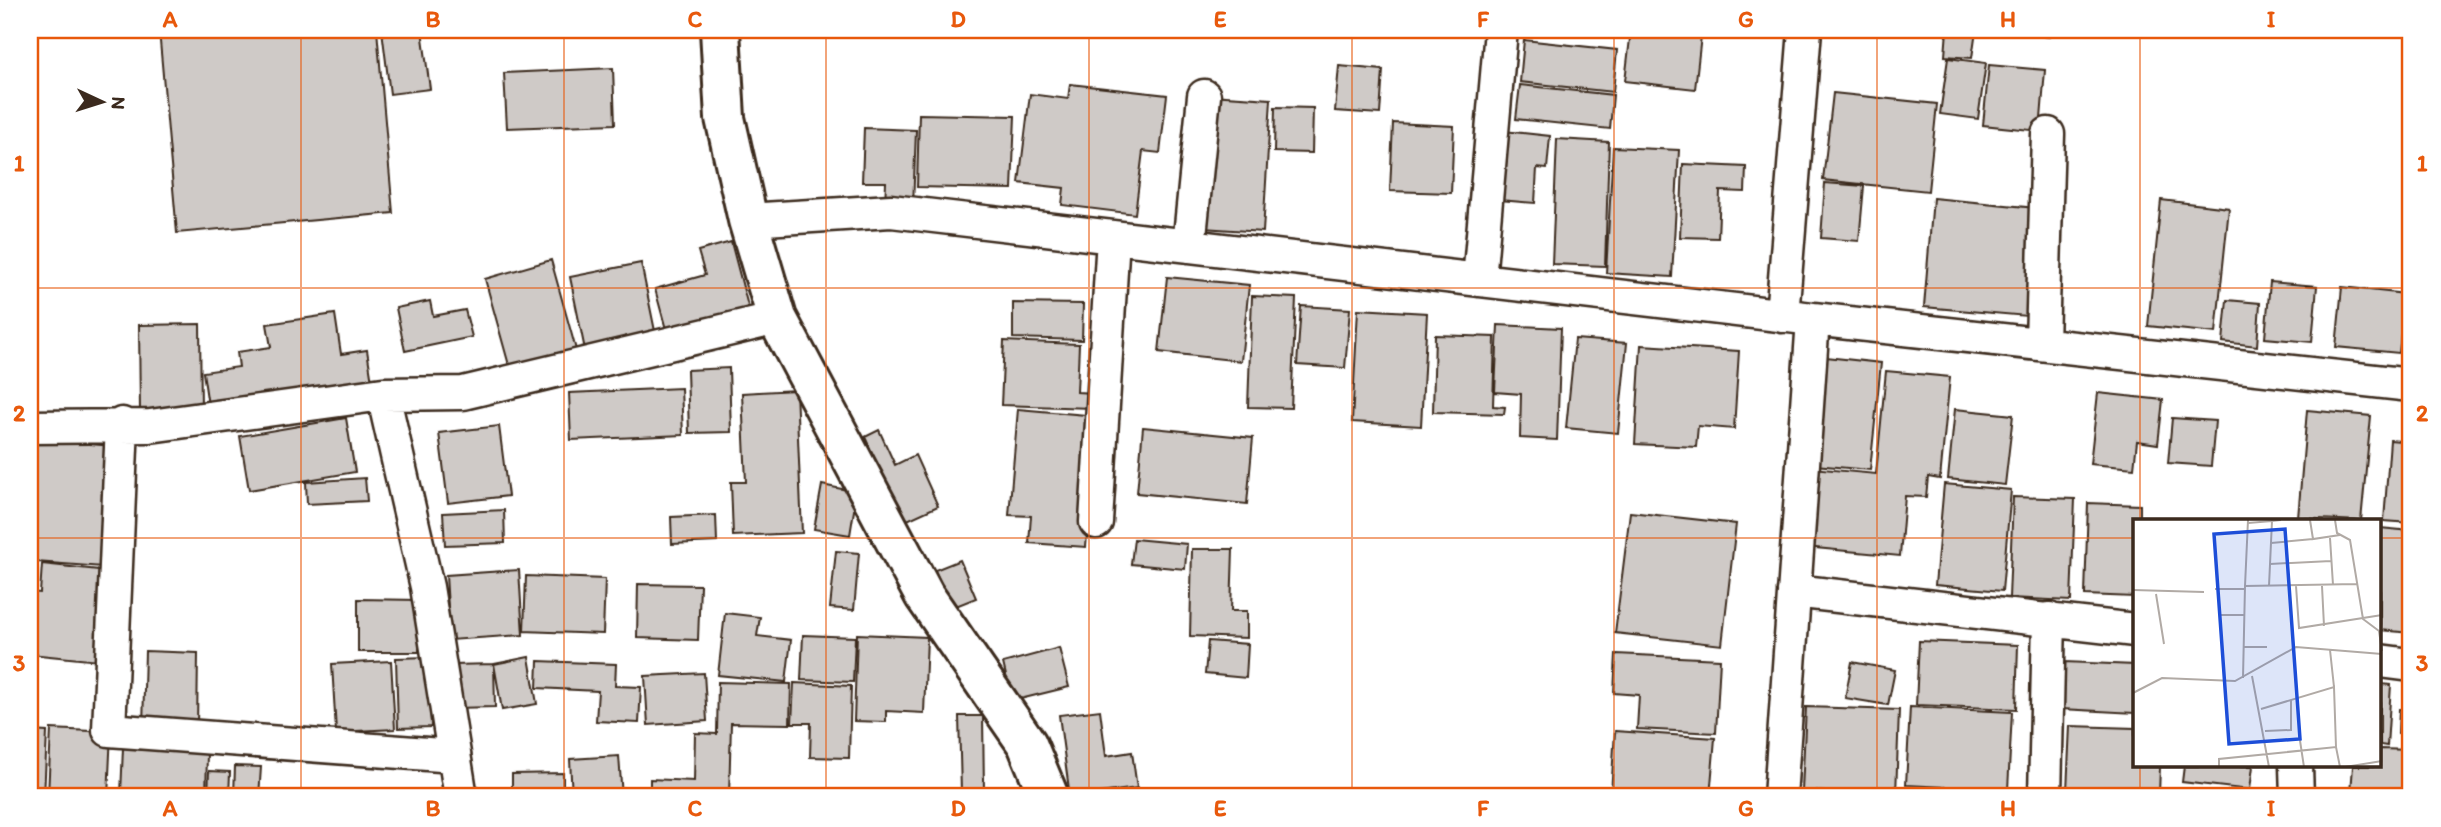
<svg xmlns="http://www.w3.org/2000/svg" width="2441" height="827" font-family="Itim,sans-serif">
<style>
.building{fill:#cfcac7;stroke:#3b2a1e;stroke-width:2}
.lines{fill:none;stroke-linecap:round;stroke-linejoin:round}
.street-casing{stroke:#3b2a1e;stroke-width:37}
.secondary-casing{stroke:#3b2a1e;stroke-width:44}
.street{stroke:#fff;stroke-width:32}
.secondary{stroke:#fff;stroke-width:38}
.grid{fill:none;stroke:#e8590c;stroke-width:2;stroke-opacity:0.55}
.inset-road{fill:none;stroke:#b1aaa5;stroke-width:2}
.view{fill:#1d4ed8;fill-opacity:0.15;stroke:#1d4ed8;stroke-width:3.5}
.inset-edge{fill:none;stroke:#3b2a1e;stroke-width:3.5}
.neatline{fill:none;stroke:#e8590c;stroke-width:2.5}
.grid-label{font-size:23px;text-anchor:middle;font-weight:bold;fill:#e8590c}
</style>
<rect width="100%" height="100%" fill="#fff"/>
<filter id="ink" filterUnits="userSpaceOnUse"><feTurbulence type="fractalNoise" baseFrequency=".0143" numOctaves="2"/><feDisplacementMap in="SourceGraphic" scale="14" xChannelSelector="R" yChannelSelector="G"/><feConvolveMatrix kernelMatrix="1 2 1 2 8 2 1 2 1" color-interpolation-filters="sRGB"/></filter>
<g filter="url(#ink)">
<path class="building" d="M159 30H377L393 213 177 233Z
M382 30H422L430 89 390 94Z
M1631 30 1701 36 1695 89 1625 81Z
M1947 30H1976L1972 58 1945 56Z
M1997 30H2050L2049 37Z
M1524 40 1617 50 1613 92 1520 82Z
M1948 58 1986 63 1978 119 1940 114Z
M1989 65 2045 70 2040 131 1983 125Z
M1339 66 1383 70 1380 114 1335 111Z
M613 68 615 124 507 128 504 73Z
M1070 84 1167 95 1160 153 1143 151 1135 214 1062 205 1064 188 1019 183 1030 94 1068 99Z
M1520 85 1613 95 1610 129 1516 119Z
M1833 93 1937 104 1928 191 1823 180Z
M1210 95 1271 99 1263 232 1203 228Z
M1275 107 1313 108 1312 153 1274 152Z
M919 114 1015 116 1012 189 917 187Z
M1393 123 1454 126 1451 193 1390 191Z
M864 128 916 130 913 206 885 205 886 182H862Z
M1494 130 1550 136 1547 169 1537 168 1535 203 1488 199Z
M1557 139 1609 142 1605 266 1552 264Z
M1613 147 1679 150 1672 277 1606 273Z
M1683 164 1746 167 1745 192 1720 191 1718 238 1680 237Z
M1825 183 1864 186 1859 241 1821 238Z
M1933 198 2036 208 2027 316 1924 307Z
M2161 200 2229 208 2216 333 2148 326Z
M731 242 749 310 667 333 655 289 705 275 698 251Z
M551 260 578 357 512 376 485 279Z
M641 263 656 336 585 350 570 277Z
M1167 277 1249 285 1241 361 1159 352Z
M2270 282 2317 286 2312 342 2265 338Z
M2342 287 2405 294 2399 353 2336 347Z
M1252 296 1296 298 1291 408 1248 407Z
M2227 300 2260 303 2257 346 2223 342Z
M430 301 433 316 465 310 472 337 405 351 396 308Z
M1013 303 1083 304 1082 340 1013 338Z
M1301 306 1350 309 1345 368 1297 365Z
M1358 309 1427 313 1421 426 1352 422Z
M335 314 341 354 367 350 373 388 209 412 203 372 239 367 237 352 271 347 267 324Z
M200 324 201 410 140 411 139 325Z
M1498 325 1561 328 1557 440 1520 438 1521 394 1495 392Z
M1435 335 1495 337 1493 406 1505 407 1504 414 1433 412Z
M1575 339 1627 343 1618 433 1566 428Z
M1004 341 1079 344 1077 392 1093 393 1092 408 1001 405Z
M1641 345 1739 351 1734 429 1698 426 1696 447 1635 444Z
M1826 357 1881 363 1870 470 1815 465Z
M729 368 731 432 689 433 687 370Z
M1886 371 1950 377 1940 479 1928 477 1926 497 1905 496 1900 556 1805 547 1812 468 1876 474Z
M681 388 683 435 571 440 569 393Z
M796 390 802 533 733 536 731 482H746L742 393Z
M2098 393 2163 400 2158 444 2137 441 2134 468 2090 464Z
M1018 409 1097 416 1086 547 1029 543 1031 516 1009 515Z
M1955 409 2013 415 2005 485 1948 479Z
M2307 410 2371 416 2361 521 2298 518Z
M346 418 355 472 249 490 240 436Z
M2172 418 2215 421 2211 466 2168 463Z
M499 426 508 496 448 503 439 433Z
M1143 427 1253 438 1247 504 1137 493Z
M879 430 895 465 915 455 938 506 903 522 865 437Z
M30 439 113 446 103 567 37 562 35 582 30 581Z
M2390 440 2411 442V523L2384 521Z
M365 478 367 501 307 504 306 482Z
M1944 484 2011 490 2002 591 1935 585Z
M822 485 857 492 850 535 814 529Z
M2013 497 2075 499 2071 601 2009 598Z
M2088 503 2140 505V521H2135V597L2085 595Z
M504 510 505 543 445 545 443 513Z
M1630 512 1736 524 1722 645 1615 633Z
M716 515 717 542 672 544 671 517Z
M2380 528 2411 531V633L2380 630Z
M1134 539 1187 544 1185 569 1131 564Z
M1192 549H1233L1231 611H1247V638L1190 636Z
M836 551 859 553 854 610 830 608Z
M960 560 976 598 951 608 935 570Z
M42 564 108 571 99 661 30 654V592L40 593Z
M519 570 523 635 450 640 446 575Z
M526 576 605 579 603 634 524 631Z
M638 584 700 585 698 640 637 638Z
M358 599 419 600V652H358Z
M725 613 760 617 757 636 791 640 786 682 718 675Z
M857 634 927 637 924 713 886 711V722L854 721Z
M803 635 855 637 853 682 801 680Z
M1208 641 1248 644 1246 678 1205 674Z
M1919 641 2018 645 2016 709 1916 705Z
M1059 648 1069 687 1012 701 1003 663Z
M145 651 198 653 197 728H143Z
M1616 654 1720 659 1716 733 1637 729 1639 695 1614 693Z
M429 657 431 727 398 728 396 658Z
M529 657 537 704 502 710 494 664Z
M391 661 395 729 336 732 332 664Z
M538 661 616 664 615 686 641 687 639 723 596 721 598 691 537 688Z
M1852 662 1895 670 1888 705 1845 698Z
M2064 662 2135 665V713L2062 709Z
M494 664 495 707 453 708 452 665Z
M704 673 707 721 648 725 645 676Z
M718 682 791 684 790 724 731 723 729 797H650V779L694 781 695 733 717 734Z
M794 683 851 686 849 758 810 757 811 723H792Z
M2380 684 2391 685 2387 746 2380 745Z
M1806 707 1899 710 1896 795 1802 791Z
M1910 707 2012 712 2008 790 1906 785Z
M2399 709H2411V734L2398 733Z
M1100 710 1106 756 1132 752 1137 788 1070 797 1059 715Z
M959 716H983L984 792H961Z
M2070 726 2135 728V766H2160L2159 795 2067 791Z
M51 729 111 732 108 797H48Z
M30 731 47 732 44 797H30Z
M1615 731 1715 738 1710 797 1611 793Z
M123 748 207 752 206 797H142V794H121Z
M2380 749 2411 750V795L2351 792 2353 766H2380Z
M619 756 622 797H572L570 759Z
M235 766 261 767 259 797H234Z
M2184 766H2253L2250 790 2182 782Z
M209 771 230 772 229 797H208Z
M563 773V797H512V774Z
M835 791 899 793V797H835Z"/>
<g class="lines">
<defs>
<path id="street" d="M748 220 891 211 1813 319 1780 797
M1189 246 1204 96
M1479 280 1501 30
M1782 316 1805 30
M1813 319 2411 385
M2042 342 2048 134
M383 394 427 587 461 797
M122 424 109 730 454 756
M30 427 150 426 383 394 463 393 777 318
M1096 522 1113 237
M1794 591 2135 630
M2380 661 2411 665
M2296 766 2297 797
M2045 797 2049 619"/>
<path id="secondary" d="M720 30 725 118 748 220 777 318 924 595 1027 744 1049 797"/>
</defs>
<use href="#street" class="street-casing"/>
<use href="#secondary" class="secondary-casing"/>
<use href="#street" class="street"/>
<use href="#secondary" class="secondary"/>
</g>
</g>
<path class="grid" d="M301 30V797M564 30V797M826 30V797M1089 30V797M1352 30V797M1614 30V797M1877 30V797M2140 30V521M30 288H2411M30 538H2135M2380 538H2411M2140 766V797"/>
<g transform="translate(2133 519)">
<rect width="248" height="248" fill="#fff"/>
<path class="inset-road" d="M177 1 180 20 207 16M202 1 204 14 217 21 230 100 246 112 249 132M115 4 139 2M197 19 200 66M138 24 180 20M137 45 198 42M112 67 115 1M136 67 139 2 148 1M163 67 166 109 249 96M189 67 191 107M82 70H112M0 71 71 73M23 75 31 125M88 96H111M110 128H134M197 131 201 168M119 157 136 248M110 159 112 67 224 65M0 174 29 159 102 162 163 128 249 135M128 190 201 168 203 228M132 212 158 211V181M166 215 171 248M86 248V240L203 228 207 248M212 248 249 242"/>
<path class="view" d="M152 10 167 220 96 225 81 15Z"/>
<rect width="248" height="248" class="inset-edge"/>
</g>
<rect width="2441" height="827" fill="none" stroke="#fff" stroke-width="77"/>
<g transform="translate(102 102) rotate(94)" stroke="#ffffff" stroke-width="5" paint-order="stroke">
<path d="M0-5L12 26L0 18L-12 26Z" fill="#3b2a1e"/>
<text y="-10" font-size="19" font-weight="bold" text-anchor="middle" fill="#3b2a1e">N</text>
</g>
<rect x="38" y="38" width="2364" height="750" class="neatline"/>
<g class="grid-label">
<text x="170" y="27">A</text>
<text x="433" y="27">B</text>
<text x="695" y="27">C</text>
<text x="958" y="27">D</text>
<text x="1220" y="27">E</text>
<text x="1483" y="27">F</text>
<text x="1746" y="27">G</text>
<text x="2008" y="27">H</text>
<text x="2271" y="27">I</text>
<text x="19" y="171">1</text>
<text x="2422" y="171">1</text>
<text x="19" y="421">2</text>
<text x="2422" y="421">2</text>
<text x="19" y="671">3</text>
<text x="2422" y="671">3</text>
<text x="170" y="816">A</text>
<text x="433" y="816">B</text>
<text x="695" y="816">C</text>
<text x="958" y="816">D</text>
<text x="1220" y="816">E</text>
<text x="1483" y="816">F</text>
<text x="1746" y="816">G</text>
<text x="2008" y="816">H</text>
<text x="2271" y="816">I</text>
</g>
</svg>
